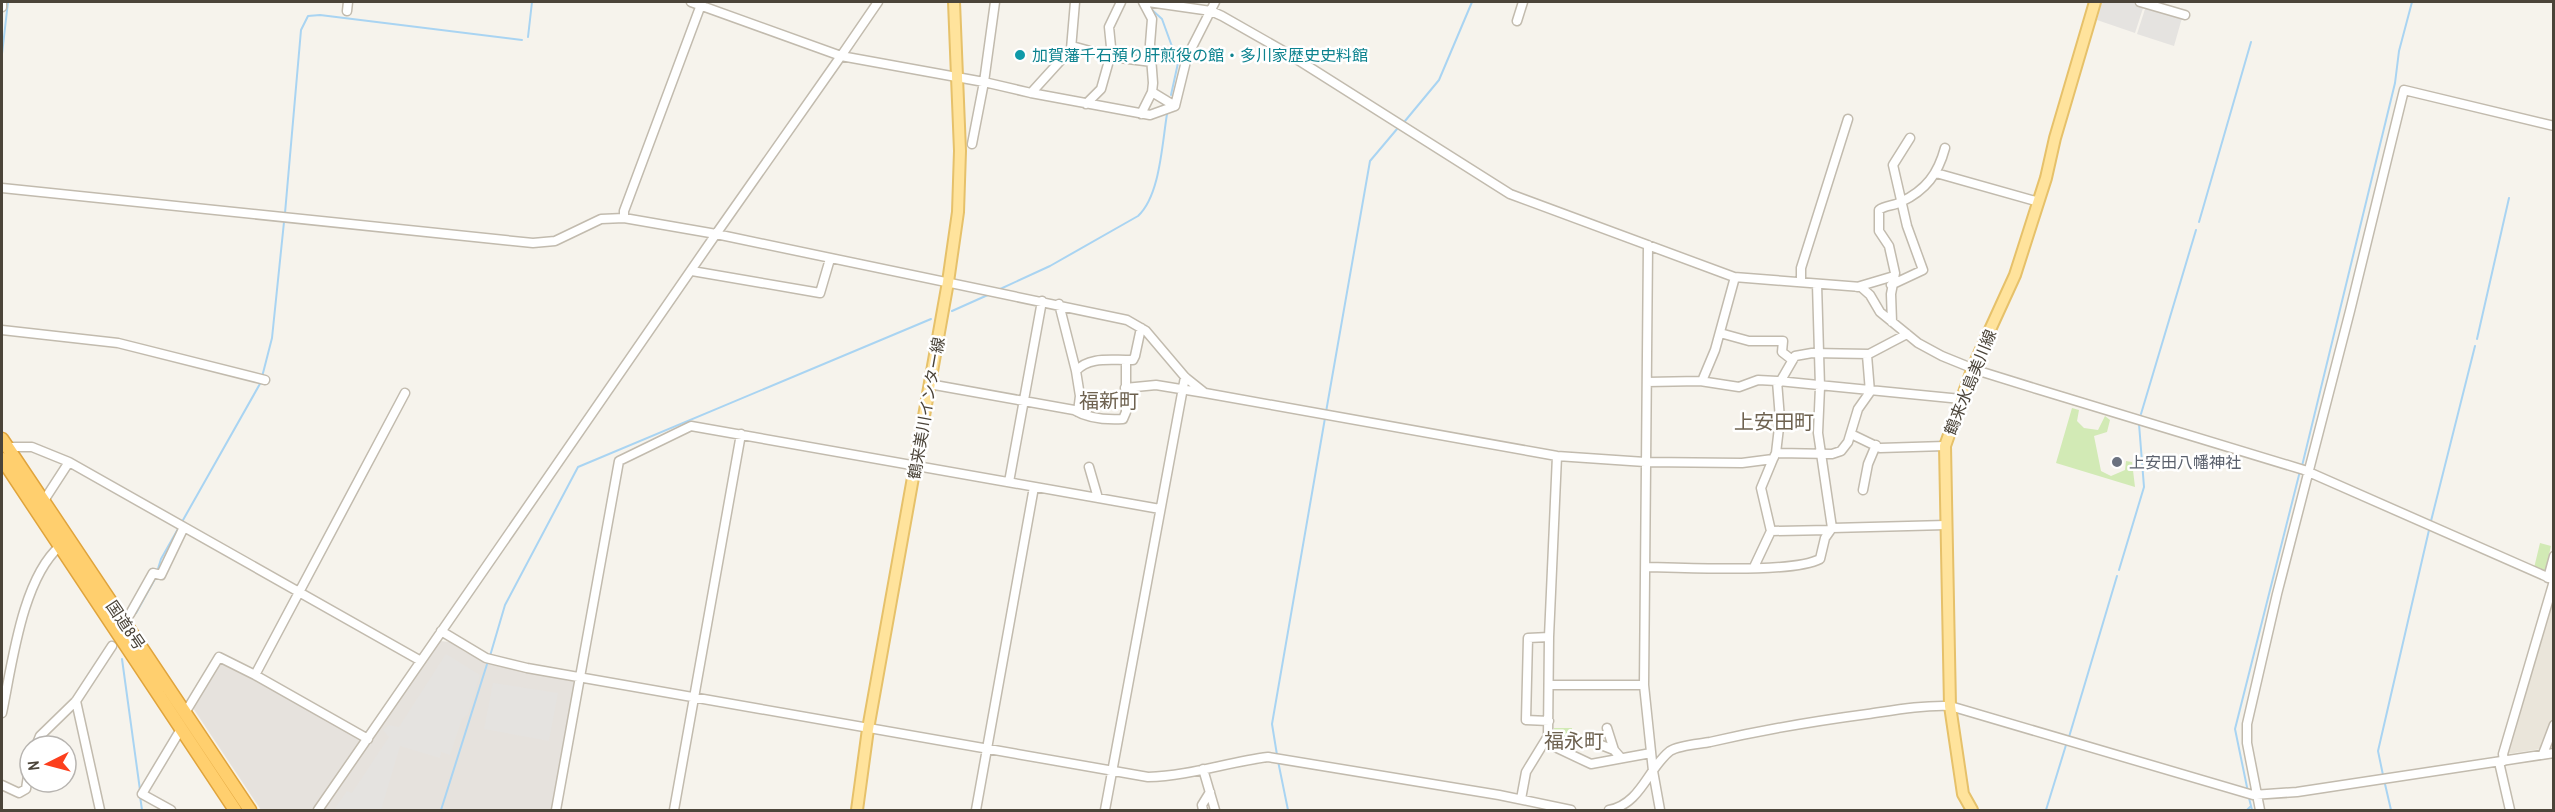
<svg xmlns="http://www.w3.org/2000/svg" width="2555" height="812" font-family="'Archivo Narrow','Noto Sans JP',sans-serif">
<style>
.residential{fill:#eae5da}
.industrial{fill:#e6e2dd}
.green{fill:#d2eab5}
.parking{fill:#e5e3e0}
.lines{fill:none;stroke-linecap:round;stroke-linejoin:round}
.stream{stroke:#a9d4f2;stroke-width:2}
.minor-casing{stroke:#c2bbae;stroke-width:11}
.major-casing{stroke:#e6c16a;stroke-width:14}
.highway-casing{stroke:#e0a43c;stroke-width:15}
.minor{stroke:#fff;stroke-width:8}
.major{stroke:#ffe39c;stroke-width:10}
.highway{stroke:#ffcf6e;stroke-width:12}
.culture-dot{fill:#0f9aa8;stroke:#fff;stroke-width:2}
.worship-dot{fill:#6b7280;stroke:#fff;stroke-width:2}
.labels{text-anchor:middle;dominant-baseline:central;stroke-width:5;stroke-linejoin:round;paint-order:stroke}
.culture-label{font-size:16px;fill:#0d838f;stroke:#fff;text-anchor:start}
.street-label{font-size:16px;fill:#4b4439;stroke:#fff}
.worship-label{font-size:16px;fill:#5b616d;stroke:#fff;text-anchor:start}
.quarter-label{font-size:20px;fill:#6e6250;stroke:#fff}
</style>
<rect width="100%" height="100%" fill="#f6f3ec"/>
<path class="residential" d="M2553 593V747L2507 754Z"/>
<path class="industrial" d="M440 641 450 642 465 652 496 665 575 682 552 810H323Z
M221 661 360 738 361 743 314 810H261L193 708Z"/>
<path class="green" d="M2072 408 2079 410 2077 421 2084 428 2098 430 2105 416 2110 420 2107 432 2094 436 2101 471 2111 476 2125 470 2126 461 2132 462 2135 487 2056 463Z
M2540 543 2551 546 2545 572 2534 568Z
M1554 728H1572L1573 741 1555 737Z"/>
<path class="parking" d="M2102 2H2132L2144 5 2135 33 2097 20Z
M2146 6 2182 18 2174 46 2137 34Z
M446 654 480 675 468 714 462 719 450 755 441 752 440 758 400 746 381 810H334L347 791 352 793 389 737 383 730 389 725 399 727Z
M493 683 558 693 549 741 484 729Z"/>
<g class="lines">
<path class="stream" d="M1151 9 1162 19 1178 63 1171 95
M528 37 532 2
M2 54 8 2
M1405 121 1439 80 1472 2
M285 213 301 30 308 16 320 15 522 40
M2199 222 2251 42
M998 290 1050 266 1138 216C1160 196 1162 144 1167 114
M952 311 990 294
M2477 339 2509 198
M262 377 272 338 284 222
M1326 412 1370 161 1397 129
M2141 414 2196 230
M2302 466 2395 83 2399 51 2412 2
M2431 521 2475 346
M2119 570 2144 487 2139 424
M157 572 161 559 261 382
M136 613 156 577
M490 656 505 605 578 467 931 319
M122 659 140 790
M2069 737 2117 576
M1277 755 1272 724 1325 418
M1278 761 1288 810
M2383 775 2378 751 2429 530
M2385 784 2391 810
M2248 792 2235 729 2300 471
M140 796 142 810
M2249 798 2252 810
M441 810 488 661
M2046 810 2066 745
M2247 810 2251 806"/>
<defs>
<path id="minor" d="M691 2 841 56 878 2
M1148 2 1211 11 1222 16 1287 53 1510 194 1734 277 1861 287 1870 295 1880 312 1907 334 1918 343 1942 356 1979 371 2037 389 2304 470 2554 580
M2140 2 2185 15
M2 7V2
M347 11 348 2
M1517 21 1523 2
M1072 46 1112 57 1152 62
M1112 57 1109 27 1121 2
M1152 92 1175 106
M1031 93 1071 49 1075 2
M1086 104 1101 89 1110 57
M1141 114 1152 92 1153 83 1150 44 1152 19 1143 2
M972 144 984 82 995 2
M1936 173 2039 202
M2 188 533 243 555 241 601 219 624 218 716 234 841 56 984 82 1031 93 1150 115 1175 106 1187 57 1215 2
M624 218V211L702 2
M1648 245 1644 685 1653 771 1660 810
M692 271 820 293 830 259
M1801 281V268L1848 119
M1891 285 1923 270 1907 226 1893 165 1910 138
M1857 287 1894 276
M1059 304 1076 371
M1892 322 1891 294 1895 273 1889 246 1879 231V210C1885 205 1894 206 1901 202 1926 190 1938 174 1945 148
M2 330 118 343 265 380
M1720 333 1749 341H1783L1782 352 1791 359
M1126 360H1133L1135 356 1141 328
M1702 381 1715 350 1735 277
M1647 382 1700 381 1739 387 1758 380 1777 381
M1780 382 1795 356 1812 353 1869 354 1907 334
M929 384 1074 410C1089 419 1106 420 1123 419L1126 412V360C1109 360 1088 357 1076 371L1080 396 1078 412
M1125 388 1156 385 1205 393
M1851 434 1880 448 1945 446
M7 447H32L69 462 421 661
M1776 453 1780 419 1777 381 1961 399
M1089 467 1098 498
M1009 482 1042 301
M1863 490 1868 464 1876 445
M43 502 69 462
M1832 528 1946 525
M1771 531 1829 530
M1646 567C1684 567 1791 574 1820 559L1825 538 1832 528 1818 433 1820 387 1817 284
M1754 567 1771 531 1761 488 1773 459
M2548 578 2554 556
M130 614 153 573 161 575 184 527
M441 631 486 658 527 668 1148 777C1189 776 1228 762 1268 757L1499 795 1571 810
M1549 637 1528 638 1526 720 1549 721
M1550 685H1644
M76 701 100 810
M2 713C12 665 22 579 60 546
M185 713 219 657 255 675
M1607 728 1614 750 1621 758
M1548 736 1555 747 1591 764 1651 753
M368 739 255 675 405 393
M1596 743 1614 750
M36 746 40 736 76 701 112 646
M2543 754 2554 725
M2504 761 2503 754 2554 581
M2499 762 2510 810
M1203 769 1215 810
M2 785 19 793 26 789 30 762
M1521 799 1526 772 1548 736 1549 637 1557 456
M171 810 142 794 181 729
M318 810 716 234 1127 320 1146 331 1185 377 1205 393 1557 456 1645 462 1742 463 1773 459 1776 453 1832 454 1841 451 1848 442 1858 409 1870 392 1867 355
M556 810 619 461 691 426 1160 509
M674 810 741 434
M976 810 1034 487
M1105 810 1185 377
M1203 810 1202 805 1210 792
M1609 810C1641 804 1648 768 1670 751 1679 745 1699 744 1710 742 1762 730 1815 721 1868 714 1895 710 1922 705 1950 706L2253 795 2297 792 2554 753
M2260 810 2247 743V724L2277 594 2350 311 2404 90 2554 126"/>
<path id="major" d="M857 810 868 729 948 282 958 212 960 151 954 2
M1972 810 1963 794 1950 706 1945 446 1973 367 2015 275 2046 178 2055 138 2095 2"/>
<path id="highway" d="M2 439 250 810
M2 459 235 810"/>
</defs>
<use href="#minor" class="minor-casing"/>
<use href="#major" class="major-casing"/>
<use href="#highway" class="highway-casing"/>
<use href="#minor" class="minor"/>
<use href="#major" class="major"/>
<use href="#highway" class="highway"/>
</g>
<circle class="culture-dot" cx="1020" cy="55" r="6"/>
<circle class="worship-dot" cx="2117" cy="462" r="6"/>
<g class="labels">
<g class="culture-label">
<text x="1032" y="55">加賀藩千石預り肝煎役の館・多川家歴史史料館</text>
</g>
<g class="street-label">
<text transform="translate(1970 382) rotate(-68)">鶴来水島美川線</text>
<text transform="translate(926 408) rotate(-80)">鶴来美川インター線</text>
<text transform="translate(126 625) rotate(56)">国道8号</text>
</g>
<g class="worship-label">
<text x="2129" y="462">上安田八幡神社</text>
</g>
<g class="quarter-label">
<text x="1109" y="400">福新町</text>
<text x="1774" y="421">上安田町</text>
<text x="1574" y="740">福永町</text>
</g>
</g>
<rect width="2555" height="812" fill="none" stroke="#4b4439" stroke-width="6"/>
<g transform="translate(48 764) rotate(264)"><circle r="28" fill="#ffffff" stroke="#b7b4b0" stroke-width="1.5"/>
<path d="M0-4.5L10 22L0 15L-10 22Z" fill="#fc3f1d"/>
<text y="-9" font-size="16" font-weight="bold" text-anchor="middle" fill="#4b4439">N</text>
</g>
</svg>
